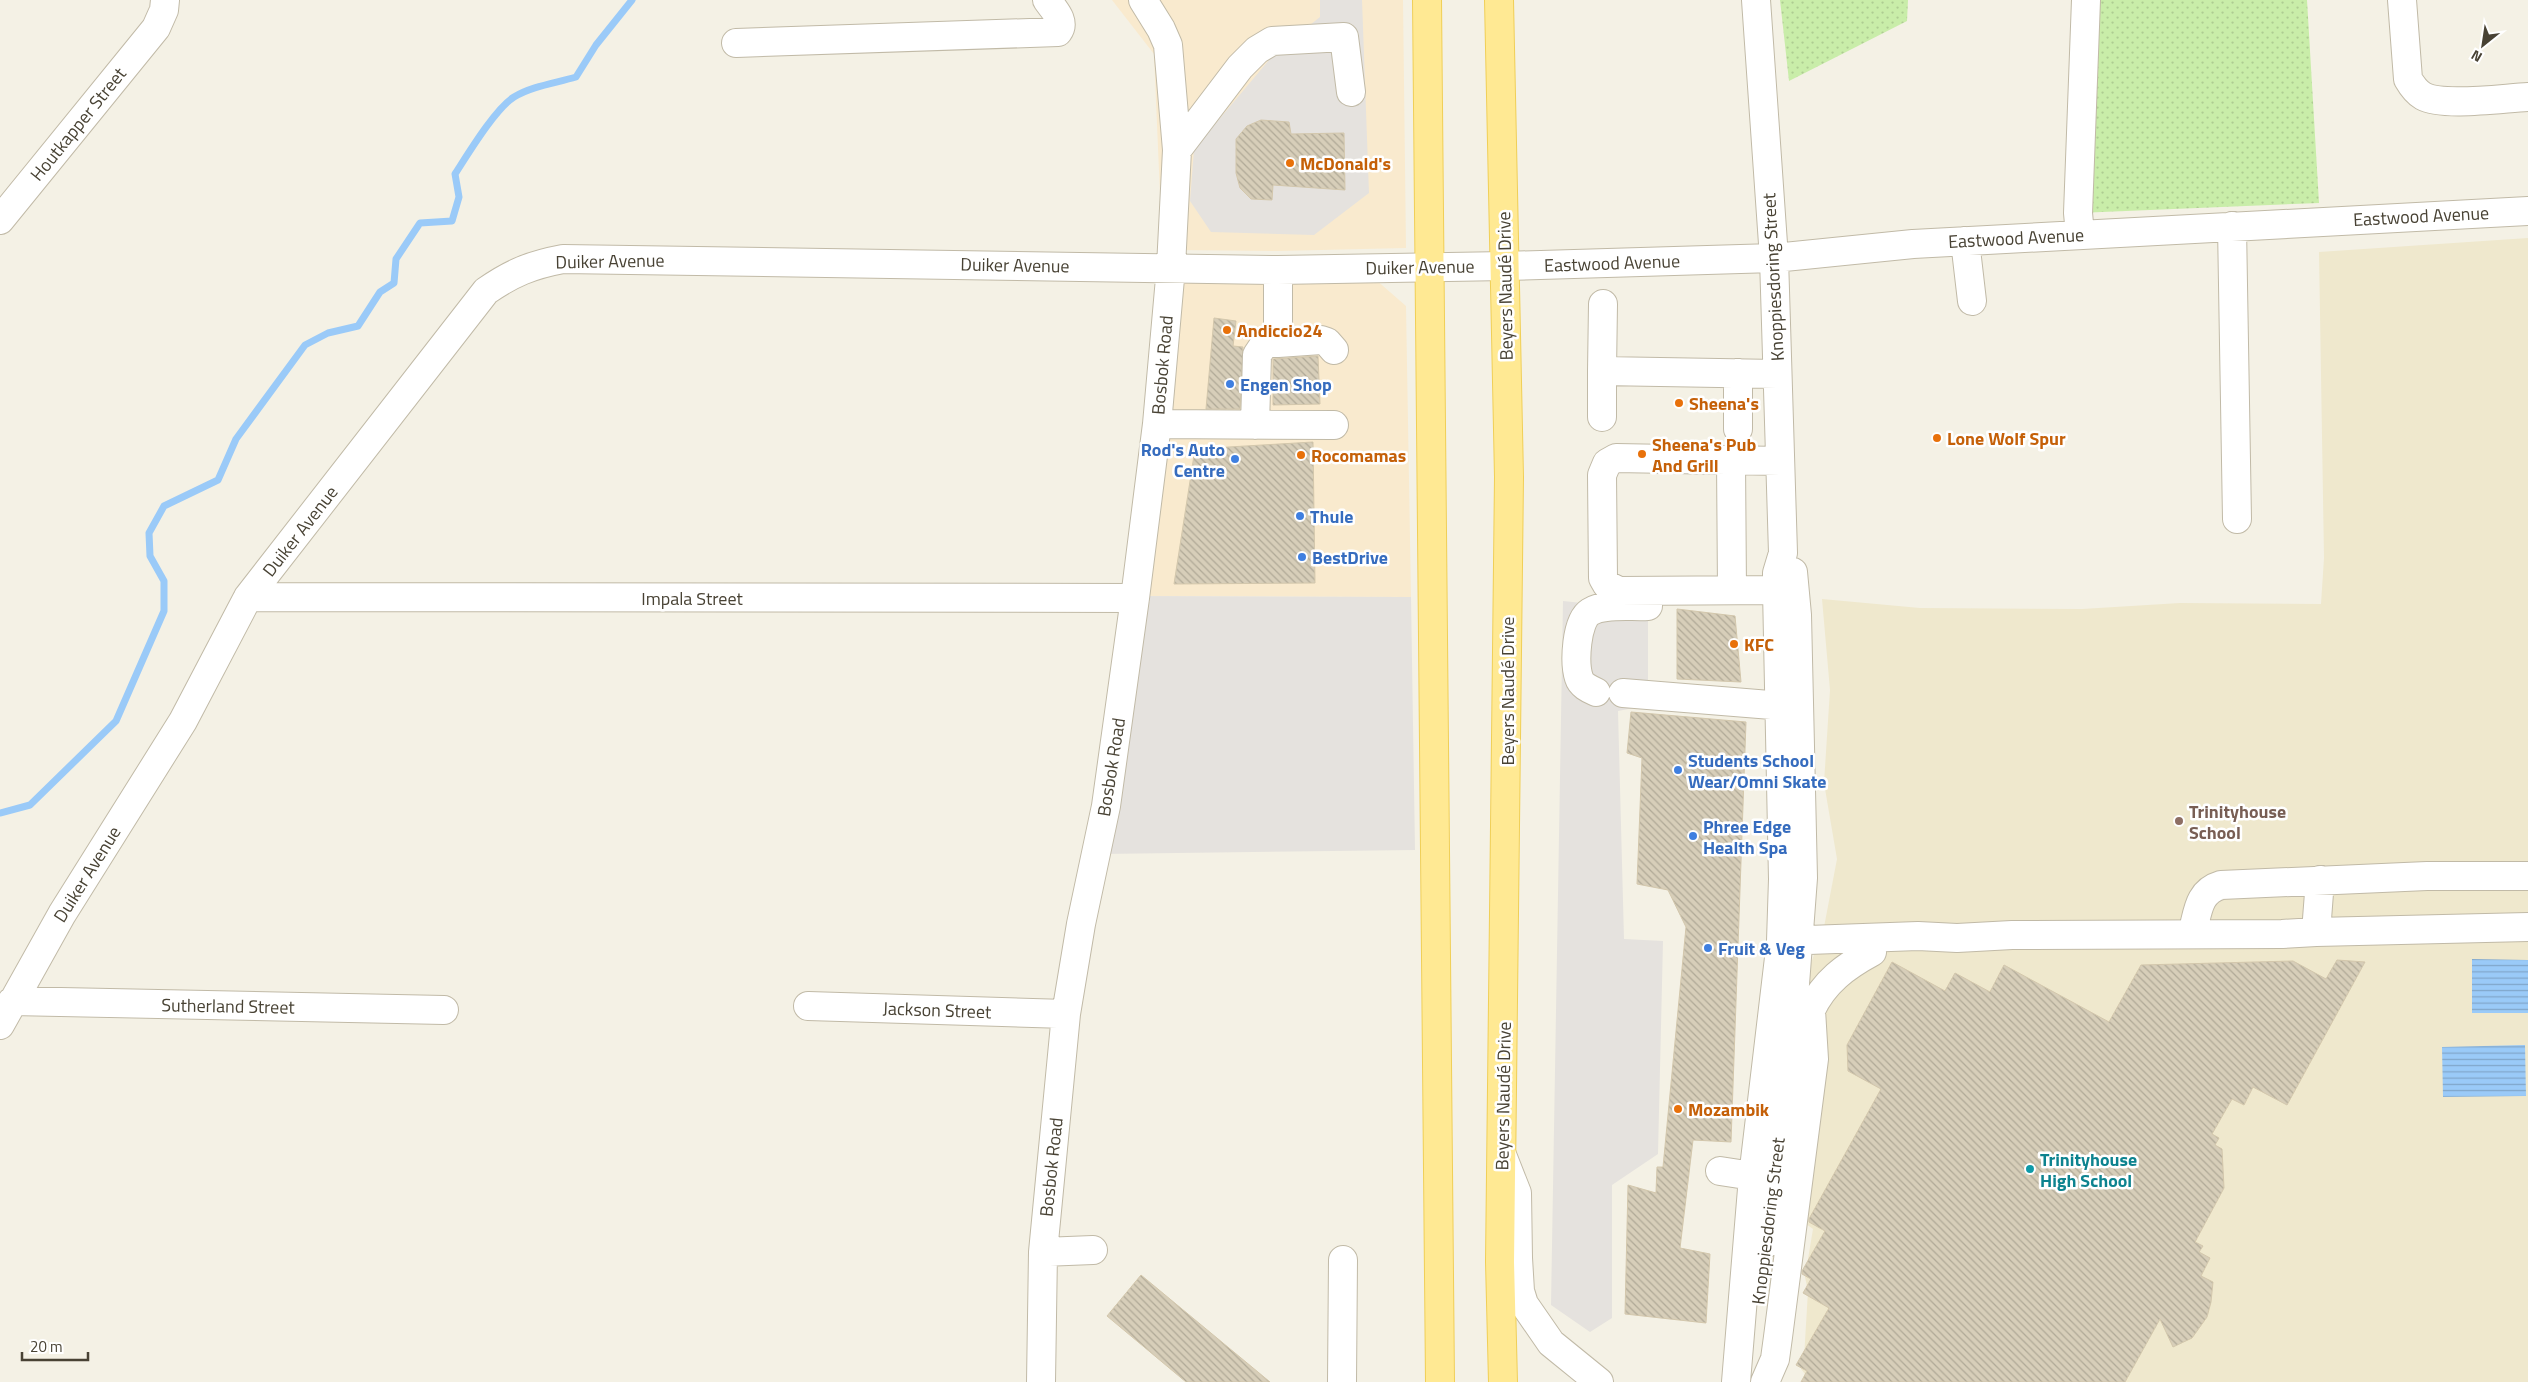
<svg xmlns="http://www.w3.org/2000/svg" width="2528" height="1382" font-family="'Titillium Web',sans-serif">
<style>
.commercial{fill:#f9eace}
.education{fill:#efe8cd}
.park{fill:url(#park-dots)}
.parking{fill:#e5e2de}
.water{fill:url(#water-rules)}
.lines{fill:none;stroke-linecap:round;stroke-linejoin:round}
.stream{stroke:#9acaf8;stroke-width:7}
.building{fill:url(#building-back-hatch);stroke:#d3c7ac}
.minor-casing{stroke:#c1baa7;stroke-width:30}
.major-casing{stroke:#f0cf57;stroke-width:30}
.minor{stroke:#fff;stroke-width:28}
.major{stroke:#ffe993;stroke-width:28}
.food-dot{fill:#e8710a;stroke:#fff;stroke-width:2}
.shop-dot{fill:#3f7fe0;stroke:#fff;stroke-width:2}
.education-dot{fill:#8d6e63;stroke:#fff;stroke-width:2}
.culture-dot{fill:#0f9aa8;stroke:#fff;stroke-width:2}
.labels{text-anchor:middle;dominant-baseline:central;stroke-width:5;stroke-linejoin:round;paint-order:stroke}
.street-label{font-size:18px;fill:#484234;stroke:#fff}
.food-label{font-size:18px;font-weight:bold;fill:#c56008;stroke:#fff;text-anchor:start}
.shop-label{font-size:18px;font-weight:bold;fill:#366cbe;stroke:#fff;text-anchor:start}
.education-label{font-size:18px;font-weight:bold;fill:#785e54;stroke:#fff;text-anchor:start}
.culture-label{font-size:18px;font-weight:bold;fill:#0d838f;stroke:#fff;text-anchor:start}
</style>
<defs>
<pattern id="park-dots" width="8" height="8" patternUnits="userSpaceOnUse" patternTransform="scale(1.25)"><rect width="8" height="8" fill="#c9eda9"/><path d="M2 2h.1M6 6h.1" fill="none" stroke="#aecc92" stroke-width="1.8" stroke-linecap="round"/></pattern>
<pattern id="water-rules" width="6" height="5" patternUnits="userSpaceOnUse" patternTransform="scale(1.25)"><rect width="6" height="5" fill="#9acaf8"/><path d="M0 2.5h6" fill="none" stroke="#80a6ca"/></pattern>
<pattern id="building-back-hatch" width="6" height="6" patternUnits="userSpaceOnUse" patternTransform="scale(1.25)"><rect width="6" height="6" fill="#d7ceb9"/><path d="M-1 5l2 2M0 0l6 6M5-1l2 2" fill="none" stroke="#b0a997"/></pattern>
</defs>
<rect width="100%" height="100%" fill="#f4f1e5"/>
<path class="commercial" d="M1112 0H1403L1406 248 1278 251 1175 250 1162 241 1154 54Z
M1181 278 1375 279 1406 306 1411 597 1141 596Z"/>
<path class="education" d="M2528 238V1382H1801L1805 1374 1801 1369 1804 1358 1808 1291 1805 1277 1813 1229 1780 1205 1811 963 1824 927 1837 859 1824 783 1830 690 1822 599 1920 608 2082 609 2180 603 2321 604 2324 558 2319 252Z"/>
<path class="park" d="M1780 0H1908L1907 21 1789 81Z
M2091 0H2307L2319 203 2078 213Z"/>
<path class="parking" d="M1320 0H1362L1369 193 1314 235 1211 232 1190 201 1194 149 1275 53 1320 17Z
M1141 596 1411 597 1415 850 1101 854Z
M1563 601 1648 610V705L1618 711 1624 939 1663 941 1658 1154 1612 1185V1318L1590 1332 1551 1305Z"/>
<path class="water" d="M2472 959 2528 960V1013H2472Z
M2525 1045 2526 1096 2443 1097 2442 1047Z"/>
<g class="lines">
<path class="stream" d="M0 813 30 805 116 721 164 611V581L150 556 149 533 164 506 218 480 236 439 305 345 328 333 358 326 380 292 394 283 396 259 420 223 452 221 459 197 455 174C468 154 495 109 514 97 532 86 556 83 576 77L596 45 632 0"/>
</g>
<path class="building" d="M1261 120 1289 122 1291 134 1344 133 1345 190 1273 185 1272 200 1251 199 1240 188 1236 173V139L1247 126Z
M1214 318 1236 321 1233 346 1243 347 1240 409H1206Z
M1318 356 1320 404 1273 405V359Z
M1313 442 1315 583 1174 584 1195 449Z
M1677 609 1735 616 1741 682 1677 679Z
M1631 712 1746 722 1731 1142 1693 1140 1680 1248 1710 1254 1706 1323 1625 1314 1628 1185 1656 1193 1657 1167H1663L1686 927 1668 890 1637 884 1642 758 1627 753Z
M2337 960 2365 962 2287 1105 2253 1087 2244 1105 2232 1099 2212 1134 2219 1138 2215 1145 2222 1149 2224 1188 2195 1242 2203 1246 2199 1252 2210 1258 2201 1276 2213 1282 2211 1302 2207 1317 2192 1338 2173 1347 2160 1319 2125 1382H1801L1807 1371 1796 1365 1829 1308 1803 1293 1811 1279 1802 1274V1271L1825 1231 1809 1222V1219L1881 1089 1848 1071 1847 1045 1892 962 1945 991 1955 973 1990 992 2004 965 2109 1022 2141 965 2293 961 2326 979Z
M1141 1275 1270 1382H1186L1107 1316Z"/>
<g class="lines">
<defs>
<path id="minor" d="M1143 0 1161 29 1168 45 1177 150
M2402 0 2408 79C2412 86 2416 92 2423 96 2443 107 2504 98 2528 97
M736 43 1058 32C1066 21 1054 10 1047 0
M0 220 156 28 164 10 165 0
M2232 226 2237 519
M2080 234 2078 213 2086 0
M1965 241 1972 301
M1278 270V343L1321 340 1327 342 1334 350
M1602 371 1603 304
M1602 417V371L1777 374
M1157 424 1334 425
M1255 425 1257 355 1265 343H1278
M1738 429V373
M1731 460 1732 590
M1777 590 1619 591 1607 585 1603 578 1602 475 1607 463 1616 458 1780 461
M248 597 1135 598
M1596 692C1589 689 1581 685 1579 678 1574 663 1576 621 1590 612 1604 603 1631 607 1648 606
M1623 693 1796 707
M2316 932 2528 927
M2192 934C2198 914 2197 892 2221 885L2427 876H2528
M1781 941 1918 936 1957 938 2012 935 2282 934 2316 932 2320 880
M12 1001 444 1010
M808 1006 1066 1014
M1811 1010C1824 982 1846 966 1872 952
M0 1025 62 914 183 721 248 597 486 291C512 273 531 265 563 259L1278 270 1505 266 1774 258 1913 244 2528 211
M1502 1155 1517 1193 1518 1258 1520 1291 1524 1304 1551 1343 1599 1382
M1720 1171 1772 1179
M1765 1244 1791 1037 1803 878 1797 615 1793 572
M1043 1252 1093 1250
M1041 1382 1043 1252 1066 1014 1081 924 1106 806 1135 598 1157 424 1171 267 1177 150 1240 67 1257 50 1272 41 1344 37 1351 92
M1342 1382 1343 1260
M1736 1382 1753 1177 1781 941 1783 879 1777 590V573L1783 553 1774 258 1756 0
M1765 1382 1775 1359 1778 1337 1814 1059 1811 1010 1795 992"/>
<path id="major" d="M1427 0 1440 1382
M1499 0 1509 477 1500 1262 1503 1382"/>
</defs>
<use href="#minor" class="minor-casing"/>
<use href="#major" class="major-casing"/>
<use href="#minor" class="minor"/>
<use href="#major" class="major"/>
</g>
<g class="food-dot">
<circle cx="1290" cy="163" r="5"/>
<circle cx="1227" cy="330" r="5"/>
<circle cx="1679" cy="403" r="5"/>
<circle cx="1937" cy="438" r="5"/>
<circle cx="1642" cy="454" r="5"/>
<circle cx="1301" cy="455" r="5"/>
<circle cx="1734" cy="644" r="5"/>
<circle cx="1678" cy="1109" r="5"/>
</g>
<g class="shop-dot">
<circle cx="1230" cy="384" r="5"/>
<circle cx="1235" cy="459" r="5"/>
<circle cx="1300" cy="516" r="5"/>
<circle cx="1302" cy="557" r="5"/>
<circle cx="1678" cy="770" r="5"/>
<circle cx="1693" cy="836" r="5"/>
<circle cx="1708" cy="948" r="5"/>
</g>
<circle class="education-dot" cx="2179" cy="821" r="5"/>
<circle class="culture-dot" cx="2030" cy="1169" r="5"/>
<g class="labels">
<g class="street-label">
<text transform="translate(78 124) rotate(-51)">Houtkapper Street</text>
<text transform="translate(2421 216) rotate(-3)">Eastwood Avenue</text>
<text transform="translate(2016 238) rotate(-3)">Eastwood Avenue</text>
<text transform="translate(610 261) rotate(-1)">Duiker Avenue</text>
<text transform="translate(1612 263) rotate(-2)">Eastwood Avenue</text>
<text transform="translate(1015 265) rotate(1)">Duiker Avenue</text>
<text transform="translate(1420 267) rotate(-1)">Duiker Avenue</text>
<text transform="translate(1773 277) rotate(-93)">Knoppiesdoring Street</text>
<text transform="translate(1505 286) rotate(-91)">Beyers Naudé Drive</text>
<text transform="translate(1162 365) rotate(-85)">Bosbok Road</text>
<text transform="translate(300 531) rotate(-52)">Duiker Avenue</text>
<text x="692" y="598">Impala Street</text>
<text transform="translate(1507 691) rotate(-90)">Beyers Naudé Drive</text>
<text transform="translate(1111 767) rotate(-81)">Bosbok Road</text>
<text transform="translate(87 874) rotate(-58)">Duiker Avenue</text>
<text transform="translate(228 1006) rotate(1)">Sutherland Street</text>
<text transform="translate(937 1010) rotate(2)">Jackson Street</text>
<text transform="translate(1503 1096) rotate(-89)">Beyers Naudé Drive</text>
<text transform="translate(1051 1167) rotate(-84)">Bosbok Road</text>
<text transform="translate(1768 1221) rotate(-83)">Knoppiesdoring Street</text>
</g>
<g class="food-label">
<text x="1300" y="163">McDonald's</text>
<text x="1237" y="330">Andiccio24</text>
<text x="1689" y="403">Sheena's</text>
<text x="1947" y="438">Lone Wolf Spur</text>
<text x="1652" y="444">Sheena's Pub<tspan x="1652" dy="21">And Grill</tspan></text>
<text x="1311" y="455">Rocomamas</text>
<text x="1744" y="644">KFC</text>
<text x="1688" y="1109">Mozambik</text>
</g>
<g class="shop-label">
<text x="1240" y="384">Engen Shop</text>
<text x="1225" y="449" text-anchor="end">Rod's Auto<tspan x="1225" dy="21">Centre</tspan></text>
<text x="1310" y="516">Thule</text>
<text x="1312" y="557">BestDrive</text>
<text x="1688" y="760">Students School<tspan x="1688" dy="21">Wear/Omni Skate</tspan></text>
<text x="1703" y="826">Phree Edge<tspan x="1703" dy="21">Health Spa</tspan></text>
<text x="1718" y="948">Fruit &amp; Veg</text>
</g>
<g class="education-label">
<text x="2189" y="811">Trinityhouse<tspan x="2189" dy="21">School</tspan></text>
</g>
<g class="culture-label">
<text x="2040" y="1159">Trinityhouse<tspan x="2040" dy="21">High School</tspan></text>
</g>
</g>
<g transform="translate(2483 45) rotate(210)" stroke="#ffffff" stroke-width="4" paint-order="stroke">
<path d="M0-4L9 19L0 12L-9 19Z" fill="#484234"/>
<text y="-8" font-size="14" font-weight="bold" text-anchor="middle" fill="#484234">N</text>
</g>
<path d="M22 1352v8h66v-8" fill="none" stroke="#484234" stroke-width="2.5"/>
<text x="30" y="1352" font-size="15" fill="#484234" stroke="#ffffff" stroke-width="4" paint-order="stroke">20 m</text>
</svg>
